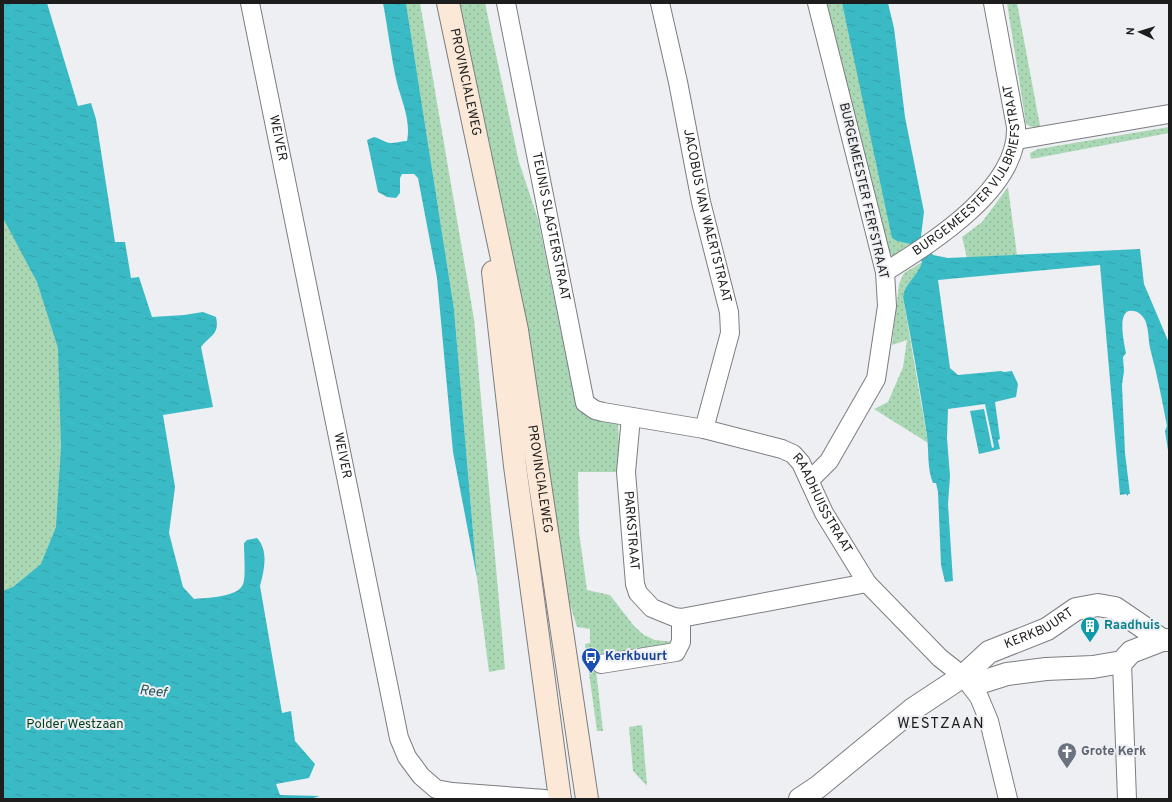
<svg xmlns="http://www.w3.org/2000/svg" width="1172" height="802" font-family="Overpass,sans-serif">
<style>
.grass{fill:url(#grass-dots)}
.water{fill:url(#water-ripples)}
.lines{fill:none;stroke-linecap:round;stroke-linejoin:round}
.minor-casing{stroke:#7c7d81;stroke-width:20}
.tertiary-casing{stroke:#7c7d81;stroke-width:24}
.secondary-casing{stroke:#7c7d81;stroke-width:24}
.minor{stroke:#fff;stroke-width:18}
.tertiary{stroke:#fff;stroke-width:22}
.secondary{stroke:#fbe8d6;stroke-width:22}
.labels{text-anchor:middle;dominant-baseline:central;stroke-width:4;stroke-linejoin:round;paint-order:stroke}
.street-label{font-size:13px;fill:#1d1d1e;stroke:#eeeff3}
.culture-label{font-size:13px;font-weight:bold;fill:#0d838f;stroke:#eeeff3;text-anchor:start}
.transit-label{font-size:13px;font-weight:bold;fill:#164399;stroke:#eeeff3;text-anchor:start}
.park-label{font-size:13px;fill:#033e1b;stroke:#eeeff3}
.worship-label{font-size:13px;font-weight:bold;fill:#5b616d;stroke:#eeeff3;text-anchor:start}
.water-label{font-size:14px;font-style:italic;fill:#22575b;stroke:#eeeff3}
.quarter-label{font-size:15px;letter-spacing:1px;fill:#1d1d1e;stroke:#eeeff3}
</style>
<defs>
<pattern id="grass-dots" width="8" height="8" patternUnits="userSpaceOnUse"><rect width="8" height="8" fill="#abd8b4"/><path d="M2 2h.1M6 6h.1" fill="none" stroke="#93b99a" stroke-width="1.8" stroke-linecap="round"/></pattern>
<pattern id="water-ripples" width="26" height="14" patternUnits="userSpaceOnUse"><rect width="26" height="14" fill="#3abac4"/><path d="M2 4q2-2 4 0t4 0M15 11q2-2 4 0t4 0" fill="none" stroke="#339fa8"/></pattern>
</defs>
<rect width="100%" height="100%" fill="#eeeff3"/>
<path class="grass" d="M406 3H420L474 319 505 669 489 672 477 578 454 309Z
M459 3H485L519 162 538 219 576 405 580 412 618 422 620 472H578L579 532 587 590 610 595 634 626 644 635 655 640 675 642 596 670 603 731H597L585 644 590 643V629L577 627 566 592Z
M827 3H842L897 241 910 244 893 256 887 254Z
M1007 3H1017L1041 131 1026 124Z
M1169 127V133L1031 159 1030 153 1038 149Z
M1008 187 1017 255 967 258 962 237 982 222Z
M3 206 61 321 76 488 3 799Z
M922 262C918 275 907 284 903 297L928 443 874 409 888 402 903 367 907 340 892 345 899 284 904 273Z
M642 725 647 786 633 771 629 727Z"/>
<path class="water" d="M3 3H47L78 106 91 103 96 119 115 242H125L131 278 139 277 152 317 184 315 203 312 216 317C220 335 210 335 201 347L213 407 163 415 175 487 169 533 183 587 194 599C206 598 239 597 243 584 246 578 244 552 244 543L247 540 257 538C269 551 264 571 260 586L282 713 291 711 295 741 315 764 309 778 276 784 280 795 320 796 310 799H3V591L13 587 41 564 56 527 61 447 58 348 37 282 3 218Z
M383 3H406L454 309 477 578 453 452 437 278 418 178 414 174H402L400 178V193L396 198 387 197 378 192 367 140 374 137C379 138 381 140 386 142 392 145 400 141 407 141 411 121 402 102 397 83 391 57 388 29 383 3Z
M842 3H888L894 28 905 117 924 212 921 236 933 255 948 258 1140 249 1144 284 1169 343V457L1165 431 1167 426C1162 400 1157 374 1150 348 1148 339 1149 329 1145 320 1143 316 1138 311 1133 311 1116 307 1124 344 1126 353L1123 357 1124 371 1122 385 1125 453 1130 494H1128V496L1126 494 1120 495 1100 265 938 280 950 368 958 375 1001 371 1004 372 1012 371 1018 384 1016 397 995 402 1000 439 998 440 1000 449 979 454 970 411 984 409 992 448 994 447 985 404 948 409 947 438 950 476 948 504 953 581 945 582 941 565 938 492 936 483H933C927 469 929 451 927 436 920 389 912 343 903 297 905 283 918 276 922 262L910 244 897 241 892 238Z"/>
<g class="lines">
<defs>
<g id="minor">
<path id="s1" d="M250 3 399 738 407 757 421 776 436 789 452 792 545 799"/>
<path id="s2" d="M506 3 585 403 595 410 603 412 704 429 782 449 793 454 801 463 824 513 867 583 940 658 963 676 979 697 989 721 1008 799"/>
<path id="s3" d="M660 3 678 82 701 202 729 312 730 333 704 429"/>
<path d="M1017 140 1169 114"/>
<path id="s4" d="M885 272C931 243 1019 189 1016 127L993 3"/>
<path id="s5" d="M631 417 626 472 635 584 638 593 652 608 674 617 681 618 867 583"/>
<path d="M810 480 829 461 876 379 887 306 885 272 817 3"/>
<path d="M1122 662 1127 799"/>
<path d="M601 664 676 652 681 642V618"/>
</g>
<g id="tertiary">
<path d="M963 676 985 681 1007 674 1046 669 1093 667 1122 662 1131 652 1162 640H1169"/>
<path id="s6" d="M800 799 818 787 913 709 963 676 989 652 1047 629 1076 609 1098 605 1115 608 1162 640"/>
</g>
<g id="secondary">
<path id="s7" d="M448 3 517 330 587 799"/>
<path d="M493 272 515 466 560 799"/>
</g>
</defs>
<use href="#minor" class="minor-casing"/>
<use href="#tertiary" class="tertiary-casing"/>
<use href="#secondary" class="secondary-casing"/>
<use href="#minor" class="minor"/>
<use href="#tertiary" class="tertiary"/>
<use href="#secondary" class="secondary"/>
</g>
<defs>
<symbol id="building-pin" viewBox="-11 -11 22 30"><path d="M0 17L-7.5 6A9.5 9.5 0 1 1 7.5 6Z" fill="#0f9aa8" stroke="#eeeff3"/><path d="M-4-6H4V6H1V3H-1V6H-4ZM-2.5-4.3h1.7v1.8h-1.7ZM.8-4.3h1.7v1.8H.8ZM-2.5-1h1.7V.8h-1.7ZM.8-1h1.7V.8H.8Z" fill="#fff"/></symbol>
<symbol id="bus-pin" viewBox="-11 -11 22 30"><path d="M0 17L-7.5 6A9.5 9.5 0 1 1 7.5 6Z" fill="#1a4fb4" stroke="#eeeff3"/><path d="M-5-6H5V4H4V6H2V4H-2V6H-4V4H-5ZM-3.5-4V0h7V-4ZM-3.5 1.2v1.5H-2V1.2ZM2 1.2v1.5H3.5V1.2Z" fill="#fff"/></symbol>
<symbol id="church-pin" viewBox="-11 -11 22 30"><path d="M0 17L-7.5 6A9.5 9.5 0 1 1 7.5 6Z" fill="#6b7280" stroke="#eeeff3"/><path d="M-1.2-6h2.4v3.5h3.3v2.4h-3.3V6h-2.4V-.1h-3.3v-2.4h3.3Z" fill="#fff"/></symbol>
</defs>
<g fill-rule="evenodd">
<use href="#building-pin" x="1079" y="615" width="22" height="30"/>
<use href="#bus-pin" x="580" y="646" width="22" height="30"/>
<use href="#church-pin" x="1056" y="741" width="22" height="30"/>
</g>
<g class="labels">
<g class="street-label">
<text stroke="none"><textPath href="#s7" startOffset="81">PROVINCIALEWEG</textPath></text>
<text stroke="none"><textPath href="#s1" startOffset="138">WEIVER</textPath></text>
<text stroke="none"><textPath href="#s4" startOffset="141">BURGEMEESTER VIJLBRIEFSTRAAT</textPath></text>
<text transform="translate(863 191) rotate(77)">BURGEMEESTER FERFSTRAAT</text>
<text stroke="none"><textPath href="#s3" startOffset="218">JACOBUS VAN WAERTSTRAAT</textPath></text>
<text stroke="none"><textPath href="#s2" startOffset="228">TEUNIS SLAGTERSTRAAT</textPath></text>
<text stroke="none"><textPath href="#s1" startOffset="462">WEIVER</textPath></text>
<text stroke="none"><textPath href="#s7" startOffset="485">PROVINCIALEWEG</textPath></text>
<text stroke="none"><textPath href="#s2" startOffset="681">RAADHUISSTRAAT</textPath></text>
<text stroke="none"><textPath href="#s5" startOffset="114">PARKSTRAAT</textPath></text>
<text stroke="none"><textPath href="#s6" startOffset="295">KERKBUURT</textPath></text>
</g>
<g class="culture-label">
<text x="1104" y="626">Raadhuis</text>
</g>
<g class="transit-label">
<text x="605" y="657">Kerkbuurt</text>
</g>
<g class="park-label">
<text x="75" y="725">Polder Westzaan</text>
</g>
<g class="worship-label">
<text x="1081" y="752">Grote Kerk</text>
</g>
<g class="water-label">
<text transform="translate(153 692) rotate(6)">Reef</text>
</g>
<g class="quarter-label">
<text x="941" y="724">WESTZAAN</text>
</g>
</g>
<rect width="1172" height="802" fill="none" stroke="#1d1d1e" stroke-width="8"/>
<g transform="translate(1140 32) rotate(274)" stroke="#eeeff3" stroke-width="3" paint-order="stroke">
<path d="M0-3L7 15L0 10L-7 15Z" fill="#1d1d1e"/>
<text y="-6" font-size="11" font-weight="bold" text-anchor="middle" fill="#1d1d1e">N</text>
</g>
</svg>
